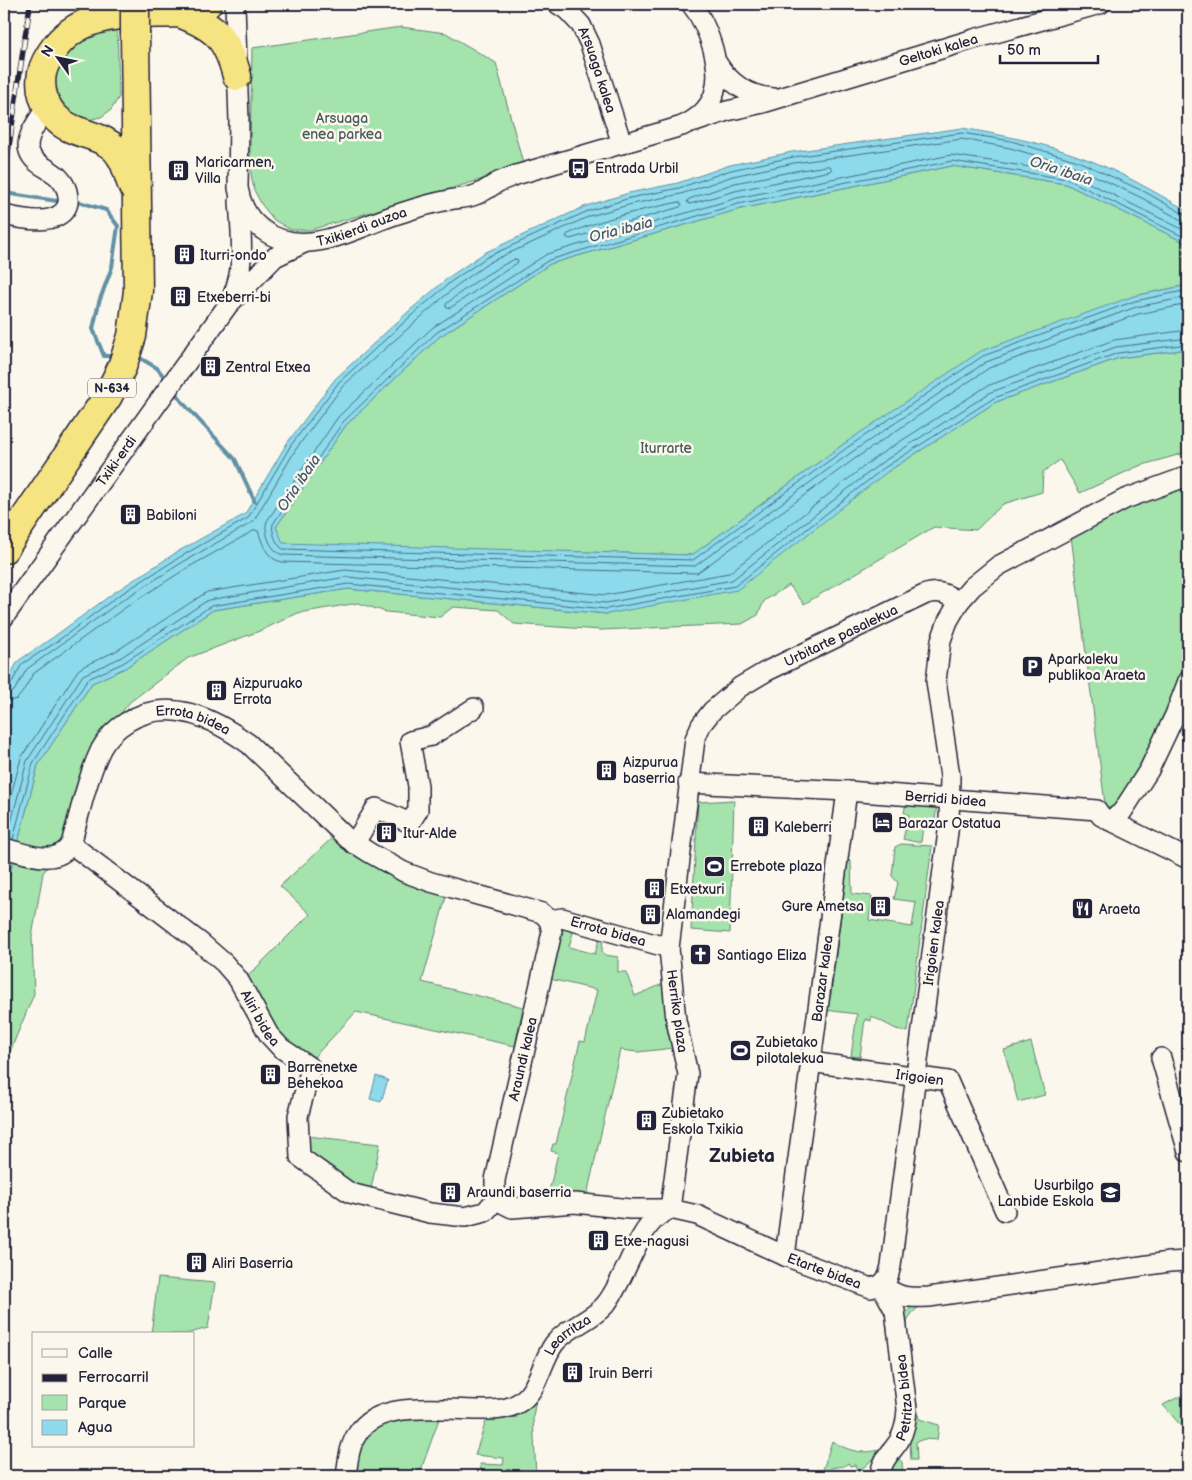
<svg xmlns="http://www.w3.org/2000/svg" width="1192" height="1480" font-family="'Balsamiq Sans',sans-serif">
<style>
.green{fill:#a4e3ab;stroke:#638273}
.water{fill:#8cdaeb;stroke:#6290a5}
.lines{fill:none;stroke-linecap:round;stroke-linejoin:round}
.shore{stroke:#4c6c81;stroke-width:1}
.stream{stroke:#6290a5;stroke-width:4}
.minor-casing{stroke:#22223b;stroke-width:22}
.highway-casing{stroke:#22223b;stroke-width:31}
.minor{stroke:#fbf7ec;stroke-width:19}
.highway{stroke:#f6e381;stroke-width:28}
.rail-casing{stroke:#22223b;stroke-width:5.5}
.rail{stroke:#fbf7ec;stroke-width:4;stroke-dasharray:11;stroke-linecap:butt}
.highway-bridge-casing{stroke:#22223b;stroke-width:31;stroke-linecap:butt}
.highway-bridge{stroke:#f6e381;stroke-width:28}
.labels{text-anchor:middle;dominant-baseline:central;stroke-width:5;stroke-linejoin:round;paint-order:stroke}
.shield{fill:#fbf7ec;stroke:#636270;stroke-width:1}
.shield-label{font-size:12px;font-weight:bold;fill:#22223b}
.street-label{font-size:14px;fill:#22223b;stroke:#fbf7ec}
.park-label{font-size:14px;fill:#495c5d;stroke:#fbf7ec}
.poi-label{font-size:14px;fill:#22223b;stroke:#fbf7ec;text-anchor:start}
.water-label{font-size:15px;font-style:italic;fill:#425970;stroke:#fbf7ec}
.district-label{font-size:19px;font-weight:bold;fill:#22223b;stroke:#fbf7ec}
</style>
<rect width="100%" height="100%" fill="#fbf7ec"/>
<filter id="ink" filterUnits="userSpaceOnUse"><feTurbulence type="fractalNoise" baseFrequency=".02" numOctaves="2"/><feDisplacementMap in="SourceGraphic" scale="10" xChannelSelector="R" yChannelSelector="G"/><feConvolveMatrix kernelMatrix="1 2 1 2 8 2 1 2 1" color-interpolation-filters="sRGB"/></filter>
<g filter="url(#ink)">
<path class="green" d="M117 24 119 97 111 110 101 117 88 120 76 116 61 104 54 87 56 70 65 54 82 36Z
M401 27 446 33 496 63 524 167 310 230H291L274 220 262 205 254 190 251 174 250 150 252 48Z
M952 166 1066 184 1188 244V285L1134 296 845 443 692 555 283 544 276 527 346 425 439 337 550 264 740 209Z
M1188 349V452L1139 466 1080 493 1060 460 1043 472 1042 492 1003 504 976 530 934 527 804 604 789 585 764 601 758 615 742 624 601 630 514 624 498 610 453 607 440 617 386 612 358 603 298 613 262 630 188 658 130 702 96 744 63 845 43 873 32 937 34 994 4 1066V896L38 765 92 683 125 668 213 610 348 589 607 614 887 472 996 402 1119 358Z
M1188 485V662L1130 793 1115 813 1105 804 1071 536 1140 501Z
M734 800 730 933 691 930 698 802Z
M906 803 937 805 934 828 923 826 921 842H916L903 839 909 815 904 813Z
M332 838C368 862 405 884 446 897L422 982 523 1007 515 1046 356 1012 314 1057 274 1035 244 980 310 914 280 886Z
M901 844 932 846 908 1032 896 1029 871 1016V1021L865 1019 860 1057 851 1056 857 1014 825 1010 831 994 848 860 851 861 852 894 872 896 869 920 912 927 916 902 894 899 898 883 892 876 895 847Z
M563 926 574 929 569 947 595 954 600 936 603 937 602 951 605 955 618 957V972H626L635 996 665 983 674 1048 638 1052 620 1050 587 1195 548 1196 558 1153 551 1151 553 1144H556L580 1041 585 1042 597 990 550 979Z
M1031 1042 1045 1095 1018 1102 1004 1050Z
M307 1136 380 1144 370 1194 309 1159Z
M158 1278 215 1283 208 1328 186 1334H151Z
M914 1305 931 1306 919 1307 912 1313 907 1322V1337L919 1419 939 1425 937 1440 924 1439 916 1442 917 1460H911L902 1316Z
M1188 1392V1434L1163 1405Z
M537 1393 533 1417 536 1476H482L480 1464 503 1465 504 1458 475 1455 487 1418 517 1417 501 1416Z
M437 1416 439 1419 422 1467 421 1476H353C356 1453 364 1427 390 1420 403 1416 423 1417 437 1416Z
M832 1441C852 1453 863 1454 885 1449L858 1472 855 1465 850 1466 848 1463 844 1466 831 1468 832 1476H821Z
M898 1457 902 1462 903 1476H886Z"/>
<path class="water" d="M962 128C1001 135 1040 142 1078 156 1116 169 1153 191 1188 211V244L1066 184 952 166 740 209 550 264 439 337 346 425 276 527 283 543 692 555 845 443 981 351 1134 296 1188 285V349L1119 358 996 402 887 472 737 590 607 614 348 589 213 610 125 668 92 683 38 765 4 896V687L18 661 52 638 115 592 177 552 245 514 287 443 335 379 409 311 449 277 484 253 586 206 629 193 678 183 730 165 792 152Z
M376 1076 388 1080 381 1102 370 1099Z"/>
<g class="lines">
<path class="shore" d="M829 166 832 169 830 171 735 191 690 204 687 202 689 199 735 183 795 171Z
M679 202 682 204 680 207 570 239 566 237 568 234C604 218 641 210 679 202Z
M1188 232 1069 173 951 155 737 198 547 254 432 328 338 417 267 521C263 532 271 552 283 555L695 566 852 452 986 362 1136 307 1188 297
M1188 239 1067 179 952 161 738 204 549 260 436 333 343 422 273 524C271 531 276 545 283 549L693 560 848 447 983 356 1135 301 1188 290
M515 259 518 260 517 263 450 308 446 307V304C468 286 490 271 515 259Z
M4 689 10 686 22 664 55 643 118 596 180 557 248 518 291 445 339 382 412 315 452 281 487 257 588 211 630 198 679 188 731 170 793 157 962 133 1011 141 1078 161 1145 192 1184 214 1188 215
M4 695 9 694 14 691 27 669 121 601 183 562 253 522 296 449 343 386 456 286 490 262 590 216 632 204 681 194 733 176 794 163 962 139 1010 148 1076 167 1142 198 1181 220 1188 221
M4 702 17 699 22 693 33 674 126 607 187 568 255 530 258 531C263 545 267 559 282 562L697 573 856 458 989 368 1138 314 1188 304
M4 821 21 758 78 670 84 666 116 651 207 592 345 570 606 595 729 573 876 457 987 386 1114 340 1188 330
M7 838 27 761 83 675 120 658 208 600 347 577 606 603 732 580 881 463 991 392 1116 347 1188 338
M13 839 33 763 88 679 123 663 211 606 348 584 606 609 735 586 884 468 994 398 1118 353 1188 344"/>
<path class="stream" d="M4 189 11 194 57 201
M79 202 106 210 118 226 112 267 99 302 93 329 104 356H114
M140 358 157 368 165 378
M176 394 184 404 235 459 255 502"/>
<defs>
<g id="minor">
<path id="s1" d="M235 4 239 121 238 188C241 205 248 220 263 230 305 261 358 226 401 213 416 208 433 203 449 200 457 198 466 199 475 195 482 193 488 188 495 184 501 180 509 178 516 175L682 126C717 110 722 83 713 49 708 32 702 17 691 4"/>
<path id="s2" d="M558 4 567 10 581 25 590 44 622 144"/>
<path d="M717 63C729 83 749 97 774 98"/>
<path id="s3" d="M695 122 727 111 763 103 974 39 1100 4"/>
<path d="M4 215C20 219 50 225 63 212 69 206 69 200 67 191 60 168 35 169 29 151 24 137 40 118 47 107"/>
<path d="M232 297C246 267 241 233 239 201"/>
<path id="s4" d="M4 617 228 305 275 257 304 243"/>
<path id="s5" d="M688 783 847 791 1097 810 1101 816 1188 859"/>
<path d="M1110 821 1122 812 1149 770 1175 715 1188 681"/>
<path id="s6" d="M71 844 201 943 224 963 238 979 269 1035 281 1048 311 1068 298 1116 300 1157 350 1193 430 1213 465 1217 485 1212 498 1197"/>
<path d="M354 844 376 808 410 823 418 810V786L410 741 431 736 474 708"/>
<path id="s7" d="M4 848C25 853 56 868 71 844 80 813 87 778 101 749 107 738 117 728 127 722 168 696 213 718 249 744L348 839 370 853 404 872 431 882 542 913 549 920 562 918 669 948"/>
<path id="s8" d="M549 920 552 932 495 1180V1189L498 1197 504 1204 512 1208 575 1203 630 1209H670L697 1215 785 1256 860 1284 871 1288 881 1285C901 1298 906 1298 929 1297L1169 1262 1188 1261"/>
<path d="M1161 1058 1188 1152"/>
<path id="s9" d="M810 1062 948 1081 1005 1211"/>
<path id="s10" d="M785 1256 847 791"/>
<path id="s11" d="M881 1285 888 1277 891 1266 949 824 950 776 936 681 941 640 948 621 959 602 972 587 998 566 1125 499 1188 476"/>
<path id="s12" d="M346 1476C348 1462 349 1445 358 1433 379 1400 441 1410 476 1410 491 1410 507 1411 520 1402 539 1389 541 1362 554 1344 567 1327 591 1321 605 1305 625 1281 634 1237 657 1217 661 1214 666 1212 670 1209L688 1074 676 1020 669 948 695 739 701 725 712 711 740 687 767 671 926 594C940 590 947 594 959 602"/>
<path id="s13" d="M880 1476C881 1461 891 1453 899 1441 905 1430 906 1421 907 1409L895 1311 881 1285"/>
</g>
<path id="highway" d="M179 13C216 27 227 38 237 76
M133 187C128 176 127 165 120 155 105 132 74 137 56 118 44 106 39 89 42 73 44 63 50 54 56 46 86 8 137 15 179 13L189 11 207 4
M4 549 108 396 122 367 132 336 138 291 135 34"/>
</defs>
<use href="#minor" class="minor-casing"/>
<use href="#highway" class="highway-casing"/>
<use href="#minor" class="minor"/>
<use href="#highway" class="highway"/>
<defs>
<path id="rail" d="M27 26 30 4
M4 180 26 30"/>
</defs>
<use href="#rail" class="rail-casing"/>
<use href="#rail" class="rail"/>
<defs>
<path id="highway-bridge" d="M135 4V34"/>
</defs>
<use href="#highway-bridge" class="highway-bridge-casing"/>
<use href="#highway-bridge" class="highway-bridge"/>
</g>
</g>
<defs>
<symbol id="bus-square" viewBox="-11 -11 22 22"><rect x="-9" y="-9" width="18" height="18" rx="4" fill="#22223b" stroke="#fbf7ec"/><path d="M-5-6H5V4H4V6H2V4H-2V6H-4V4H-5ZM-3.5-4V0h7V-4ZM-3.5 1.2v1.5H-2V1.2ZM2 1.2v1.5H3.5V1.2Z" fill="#fff"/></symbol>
<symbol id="building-square" viewBox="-11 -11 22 22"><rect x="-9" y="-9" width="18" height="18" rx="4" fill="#22223b" stroke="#fbf7ec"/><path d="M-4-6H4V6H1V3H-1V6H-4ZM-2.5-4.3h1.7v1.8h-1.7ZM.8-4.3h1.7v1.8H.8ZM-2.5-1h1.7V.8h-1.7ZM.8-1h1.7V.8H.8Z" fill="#fff"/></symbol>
<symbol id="parking-square" viewBox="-11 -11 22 22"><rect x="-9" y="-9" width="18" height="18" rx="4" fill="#22223b" stroke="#fbf7ec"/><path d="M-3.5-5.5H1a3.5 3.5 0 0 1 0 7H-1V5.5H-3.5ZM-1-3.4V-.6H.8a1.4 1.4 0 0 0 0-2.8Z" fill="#fff"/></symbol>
<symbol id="hotel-square" viewBox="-11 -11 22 22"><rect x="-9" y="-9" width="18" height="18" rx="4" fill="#22223b" stroke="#fbf7ec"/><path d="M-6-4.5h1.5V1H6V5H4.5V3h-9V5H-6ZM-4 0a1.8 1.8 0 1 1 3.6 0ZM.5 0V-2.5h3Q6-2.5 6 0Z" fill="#fff"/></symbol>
<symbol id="stadium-square" viewBox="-11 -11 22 22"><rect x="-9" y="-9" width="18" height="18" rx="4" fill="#22223b" stroke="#fbf7ec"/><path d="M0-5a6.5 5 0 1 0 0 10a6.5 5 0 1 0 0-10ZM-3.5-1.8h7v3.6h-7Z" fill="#fff"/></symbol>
<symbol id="restaurant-square" viewBox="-11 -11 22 22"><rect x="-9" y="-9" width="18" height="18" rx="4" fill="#22223b" stroke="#fbf7ec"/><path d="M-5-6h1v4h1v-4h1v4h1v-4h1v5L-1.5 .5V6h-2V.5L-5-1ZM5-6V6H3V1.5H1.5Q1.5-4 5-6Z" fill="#fff"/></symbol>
<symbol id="church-square" viewBox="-11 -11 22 22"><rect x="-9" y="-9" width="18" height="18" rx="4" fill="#22223b" stroke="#fbf7ec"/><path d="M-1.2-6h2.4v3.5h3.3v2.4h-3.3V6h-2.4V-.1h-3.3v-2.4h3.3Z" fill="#fff"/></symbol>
<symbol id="school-square" viewBox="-11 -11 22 22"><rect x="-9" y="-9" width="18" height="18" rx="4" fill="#22223b" stroke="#fbf7ec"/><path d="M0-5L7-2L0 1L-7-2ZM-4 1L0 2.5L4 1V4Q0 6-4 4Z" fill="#fff"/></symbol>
</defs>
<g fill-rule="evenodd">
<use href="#bus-square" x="566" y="156" width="25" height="25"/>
<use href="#building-square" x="166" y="158" width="25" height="25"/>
<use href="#building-square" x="172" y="242" width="25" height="25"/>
<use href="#building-square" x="168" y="284" width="25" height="25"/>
<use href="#building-square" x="198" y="354" width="25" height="25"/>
<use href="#building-square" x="118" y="502" width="25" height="25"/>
<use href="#parking-square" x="1020" y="654" width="25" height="25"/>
<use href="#building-square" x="204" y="678" width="25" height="25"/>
<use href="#building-square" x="594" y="758" width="25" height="25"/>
<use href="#hotel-square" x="870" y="810" width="25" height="25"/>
<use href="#building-square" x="746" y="814" width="25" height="25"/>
<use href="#building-square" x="374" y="820" width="25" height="25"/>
<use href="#stadium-square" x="702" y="854" width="25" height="25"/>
<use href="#building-square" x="642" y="876" width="25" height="25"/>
<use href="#building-square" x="868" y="894" width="25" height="25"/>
<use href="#restaurant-square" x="1070" y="896" width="25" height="25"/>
<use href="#building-square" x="638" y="902" width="25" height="25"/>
<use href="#church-square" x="688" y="942" width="25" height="25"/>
<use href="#stadium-square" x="728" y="1038" width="25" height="25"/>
<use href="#building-square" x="258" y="1062" width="25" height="25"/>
<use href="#building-square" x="634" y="1108" width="25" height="25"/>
<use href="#building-square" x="438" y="1180" width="25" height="25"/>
<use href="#school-square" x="1098" y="1180" width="25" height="25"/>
<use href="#building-square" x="586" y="1228" width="25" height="25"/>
<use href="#building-square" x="184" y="1250" width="25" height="25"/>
<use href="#building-square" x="560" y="1360" width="25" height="25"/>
</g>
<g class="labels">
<rect class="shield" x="88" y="378.5" width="48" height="19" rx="4"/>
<g class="shield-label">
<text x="112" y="388">N-634</text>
</g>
<g class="street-label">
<text stroke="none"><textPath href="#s3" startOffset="254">Geltoki kalea</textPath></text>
<text stroke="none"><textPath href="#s2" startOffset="79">Arsuaga kalea</textPath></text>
<text stroke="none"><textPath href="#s1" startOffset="338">Txikierdi auzoa</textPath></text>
<text stroke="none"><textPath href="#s4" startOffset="192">Txiki-erdi</textPath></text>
<text stroke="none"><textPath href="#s12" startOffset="1124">Urbitarte pasalekua</textPath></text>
<text stroke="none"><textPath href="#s7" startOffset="280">Errota bidea</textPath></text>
<text stroke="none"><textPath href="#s5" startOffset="258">Berridi bidea</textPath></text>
<text stroke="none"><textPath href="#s7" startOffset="760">Errota bidea</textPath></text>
<text stroke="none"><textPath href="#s11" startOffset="348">Irigoien kalea</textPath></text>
<text stroke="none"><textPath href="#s10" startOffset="280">Barazar kalea</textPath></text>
<text transform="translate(677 1011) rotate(82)">Herriko plaza</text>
<text stroke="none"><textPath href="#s6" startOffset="260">Aliri bidea</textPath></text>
<text transform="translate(523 1059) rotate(-77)">Araundi kalea</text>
<text stroke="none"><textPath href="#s9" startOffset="111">Irigoien</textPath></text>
<text stroke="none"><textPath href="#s8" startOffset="628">Etarte bidea</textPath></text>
<text stroke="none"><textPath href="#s12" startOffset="300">Learritza</textPath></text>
<text stroke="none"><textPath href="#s13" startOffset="85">Petritza bidea</textPath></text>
</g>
<g class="park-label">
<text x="342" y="118">Arsuaga<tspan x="342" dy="16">enea parkea</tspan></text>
<text x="666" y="448">Iturrarte</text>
</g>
<g class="poi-label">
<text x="195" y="162">Maricarmen,<tspan x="195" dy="16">Villa</tspan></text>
<text x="595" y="168">Entrada Urbil</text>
<text x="200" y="255">Iturri-ondo</text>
<text x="197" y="297">Etxeberri-bi</text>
<text x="226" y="367">Zentral Etxea</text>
<text x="146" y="515">Babiloni</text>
<text x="1048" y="659">Aparkaleku<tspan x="1048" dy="16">publikoa Araeta</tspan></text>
<text x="233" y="683">Aizpuruako<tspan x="233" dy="16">Errota</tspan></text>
<text x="623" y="762">Aizpurua<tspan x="623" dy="16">baserria</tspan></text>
<text x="898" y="823">Barazar Ostatua</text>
<text x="774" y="827">Kaleberri</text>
<text x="403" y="833">Itur-Alde</text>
<text x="730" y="866">Errebote plaza</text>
<text x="670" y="889">Etxetxuri</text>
<text x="864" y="906" text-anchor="end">Gure Ametsa</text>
<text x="1099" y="909">Araeta</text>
<text x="666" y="914">Alamandegi</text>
<text x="717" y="955">Santiago Eliza</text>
<text x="756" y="1042">Zubietako<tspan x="756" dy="16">pilotalekua</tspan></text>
<text x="287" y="1067">Barrenetxe<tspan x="287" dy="16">Behekoa</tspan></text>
<text x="662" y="1113">Zubietako<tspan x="662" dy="16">Eskola Txikia</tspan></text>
<text x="1094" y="1185" text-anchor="end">Usurbilgo<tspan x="1094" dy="16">Lanbide Eskola</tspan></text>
<text x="467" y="1192">Araundi baserria</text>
<text x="614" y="1241">Etxe-nagusi</text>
<text x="212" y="1263">Aliri Baserria</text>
<text x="589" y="1373">Iruin Berri</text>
</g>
<g class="water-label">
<text transform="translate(1061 171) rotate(18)">Oria ibaia</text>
<text transform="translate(621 230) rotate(-14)">Oria ibaia</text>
<text transform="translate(299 483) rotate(-56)">Oria ibaia</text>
</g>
<g class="district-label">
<text x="742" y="1156">Zubieta</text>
</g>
</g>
<rect width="1192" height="1480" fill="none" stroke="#fbf7ec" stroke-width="20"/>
<rect x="10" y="10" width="1172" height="1460" fill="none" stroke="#22223b" stroke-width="2" filter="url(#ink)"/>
<rect x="32" y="1332" width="162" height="115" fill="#fbf7ec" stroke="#a4a2a5"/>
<rect x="42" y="1349" width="25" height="8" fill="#fbf7ec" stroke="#a4a2a5"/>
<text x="78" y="1358" font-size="15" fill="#22223b">Calle</text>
<rect x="42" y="1374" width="25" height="8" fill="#22223b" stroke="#a4a2a5"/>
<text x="78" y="1382" font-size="15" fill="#22223b">Ferrocarril</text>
<rect x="42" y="1395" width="25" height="15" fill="#a4e3ab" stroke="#a4a2a5"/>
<text x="78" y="1408" font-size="15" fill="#22223b">Parque</text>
<rect x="42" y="1420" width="25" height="15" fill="#8cdaeb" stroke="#a4a2a5"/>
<text x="78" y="1432" font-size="15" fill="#22223b">Agua</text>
<g transform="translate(58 58) rotate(303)" stroke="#fbf7ec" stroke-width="4" paint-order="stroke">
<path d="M0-4L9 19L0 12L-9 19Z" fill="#22223b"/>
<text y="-8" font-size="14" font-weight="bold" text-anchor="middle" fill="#22223b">N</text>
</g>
<path d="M1000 55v8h98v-8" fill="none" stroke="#22223b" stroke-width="2.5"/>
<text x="1007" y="55" font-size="15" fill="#22223b" stroke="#fbf7ec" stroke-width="4" paint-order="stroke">50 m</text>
</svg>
